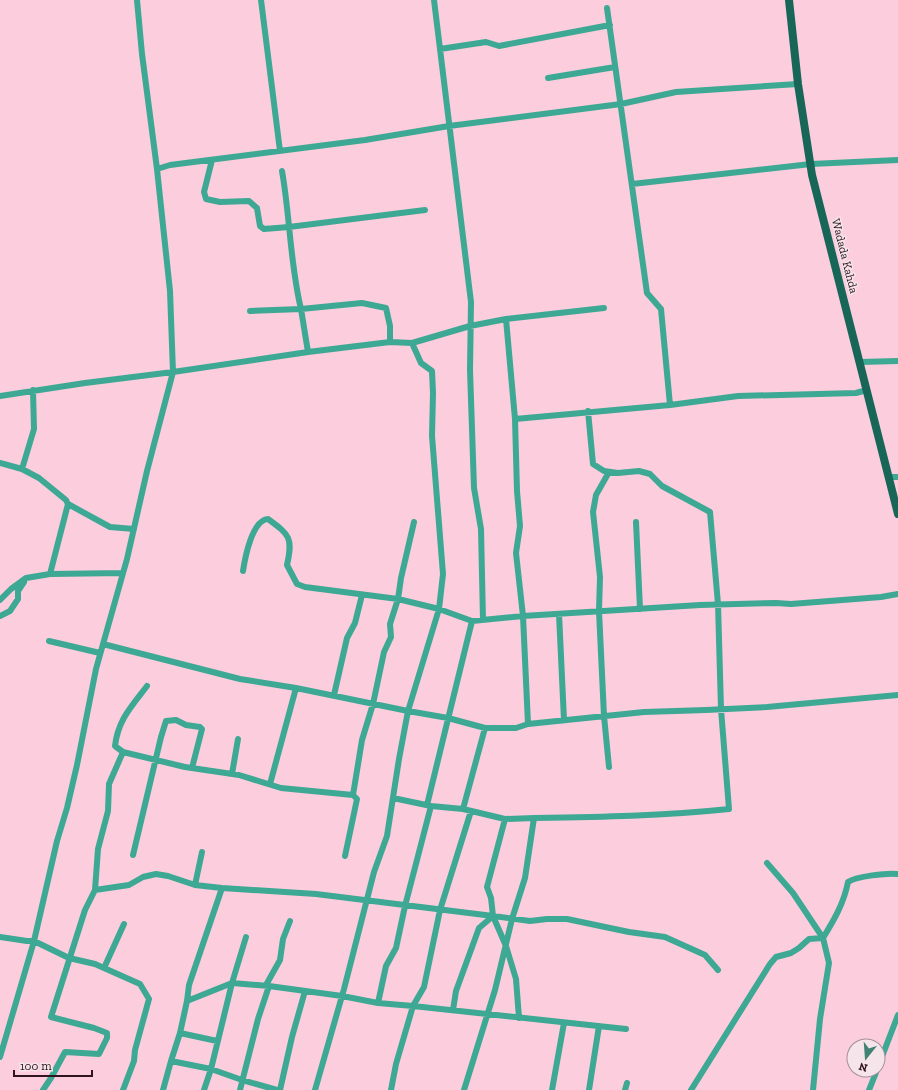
<svg xmlns="http://www.w3.org/2000/svg" width="898" height="1090" font-family="'Zilla Slab',serif">
<style>
.lines{fill:none;stroke-linecap:round;stroke-linejoin:round}
.minor{stroke:#3da893;stroke-width:6}
.major{stroke:#186658;stroke-width:8}
.labels{text-anchor:middle;dominant-baseline:central;stroke-width:3;stroke-linejoin:round;paint-order:stroke}
.street-label{font-size:12px;fill:#2f131e;stroke:#f5e4e9}
</style>
<rect width="100%" height="100%" fill="#fccddc"/>
<g class="lines">
<path class="minor" d="M137 0 142 54 157 169 170 291 173 372 308 352 390 342 412 343 421 363 432 371 433 393 432 436 443 574 439 609 408 711 296 688 270 784
M261 0 280 151
M434 0 471 302 470 370 474 488 481 529 483 620
M607 8 647 293 661 309 670 405
M440 49 486 42 499 46 610 25
M548 78 615 67
M212 160 204 192 206 199 220 202 249 201 257 208 260 226 264 229 289 227 425 210
M157 169 170 165 365 140 449 126 621 104 676 92 798 84
M282 171C290 216 290 264 301 309L362 303 386 308 390 326V342
M632 184 811 164 898 160
M250 311 301 309 308 352
M506 319 515 419 517 491 520 526 516 553 523 616 528 724
M412 343 470 326 506 319 604 308
M860 362 898 361
M0 396 85 383 173 372 147 471 127 559 96 669 77 765 67 808 57 841 34 941 0 1057
M515 419 670 405 738 396 856 393 867 390
M0 463 22 469 39 478 66 500 68 504 50 574
M22 469 34 429 33 390
M609 472 596 495 593 512 600 577 599 611 604 716 609 767
M889 477H898
M68 504 110 527 134 529
M636 522 640 609
M243 571C245 558 252 520 268 519 290 535 293 538 287 565L297 584 305 587 398 599 439 609 472 621 523 616 700 605 776 603 791 604 881 597 898 594
M0 600 11 589 26 578 50 574 123 573
M559 614 564 720
M0 616 10 611 18 599V591L24 582
M49 641 100 653
M103 644 240 679 296 688
M147 686C131 707 118 720 115 746L123 752 185 767 239 775 281 788 353 795
M334 695 347 638 355 623 362 595
M232 774 238 739
M393 798 431 806 463 809 505 819 534 818
M427 805 472 621
M463 809 485 728
M505 819 487 887 491 898 493 916 506 946 516 979 519 1018
M133 855 161 737 166 721 176 720 186 725 200 727 202 729 192 768
M345 856 357 799 353 795 362 740 373 704 384 652 391 637 390 624 398 599 401 578 414 522
M767 863 793 893 823 938 829 963 820 1019 813 1090
M195 885 202 852
M95 890 129 885 143 877 156 874 168 876 195 885 222 888 316 894 493 916 530 921 547 919H567L629 932 665 937 705 955 718 970
M0 937 27 941H34L69 958 95 964 140 984 149 999 135 1050 134 1061 123 1090
M104 968 124 924
M266 985 280 960 283 939 290 921
M187 1001 189 985 222 888
M378 1003 386 966 396 948 405 906 431 806
M453 1010 456 991 479 928 493 916
M180 1033 217 1041
M171 1061 211 1069 242 1080 277 1090
M878 1067 898 1015
M43 1090 51 1078 65 1052 99 1054 107 1038V1033L94 1028 51 1017 85 910 95 890 98 849 108 811 109 784 123 752
M163 1090 171 1061 180 1033 187 1001 232 983 269 986 342 996 378 1003 413 1006 626 1029
M204 1090 211 1069 232 983 246 937
M240 1090 258 1019 269 986
M280 1090 292 1037 305 991
M315 1090 344 989 374 872 387 836 399 759 408 711 448 718 485 728H516L528 724 644 712 706 710 767 707 898 695
M391 1090 396 1064 413 1006 424 987 440 910 471 811
M464 1090 495 990 512 919 525 878 534 818C600 817 663 816 729 809L721 709 718 604 710 512 662 486 650 474 639 471 618 473 604 471 593 464 588 411
M552 1090 564 1023
M589 1090 599 1026
M625 1090 627 1083
M691 1090 770 964 776 957 791 953 799 948 809 939 823 938C834 920 844 903 848 882 857 876 887 873 898 874
M869 1090 877 1070"/>
<path class="major" d="M789 0 798 84 812 175 898 514"/>
</g>
<g class="labels">
<g class="street-label">
<text transform="translate(845 256) rotate(76)">Wadada Kahda</text>
</g>
</g>
<g transform="translate(866 1058) rotate(197)"><circle r="19" fill="#f5e4e9" stroke="#a69098"/>
<path d="M0-3L7 15L0 10L-7 15Z" fill="#408273"/>
<text y="-6" font-size="11" font-weight="bold" text-anchor="middle" fill="#2f131e">N</text>
</g>
<path d="M14 1070v6h78v-6" fill="none" stroke="#2f131e" stroke-width="2"/>
<text x="20" y="1070" font-size="12" fill="#2f131e" stroke="#f5e4e9" stroke-width="3" paint-order="stroke">100 m</text>
</svg>
